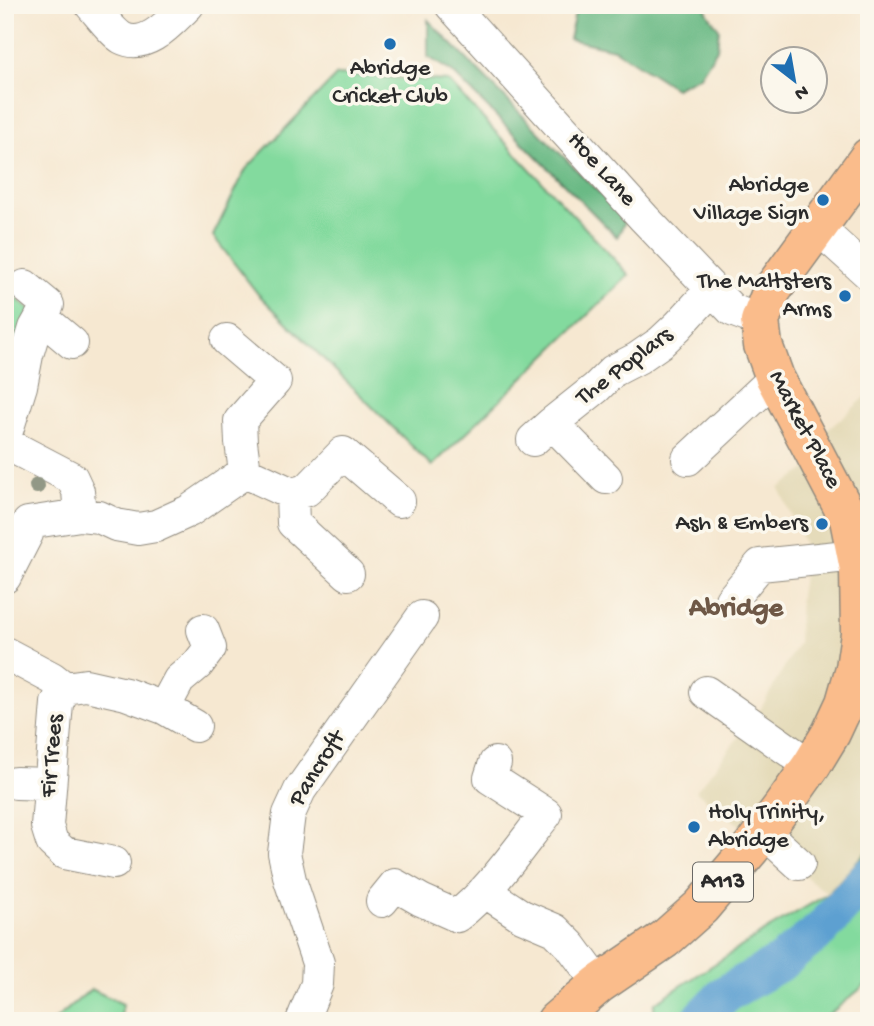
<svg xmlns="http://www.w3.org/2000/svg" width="874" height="1026" font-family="'Gochi Hand',sans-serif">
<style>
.built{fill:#e5dbba}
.green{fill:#83da9e;stroke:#578264;stroke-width:2}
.forest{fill:#6aba85;stroke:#4a7258;stroke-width:2}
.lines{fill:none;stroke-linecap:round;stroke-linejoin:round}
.river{stroke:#5da0d1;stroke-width:38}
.minor-casing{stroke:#908a7e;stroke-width:34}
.major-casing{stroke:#908a7e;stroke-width:41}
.minor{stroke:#fff;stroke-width:32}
.major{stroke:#fabc8b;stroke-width:38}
.tree{fill:#929886}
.poi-dot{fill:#1f6fb2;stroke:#fbf7ec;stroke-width:2.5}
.labels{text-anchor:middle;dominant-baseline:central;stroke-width:7;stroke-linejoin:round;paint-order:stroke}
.shield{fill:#fbf7ec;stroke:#696865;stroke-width:2}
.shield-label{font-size:23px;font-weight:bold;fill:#2b2b2b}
.poi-label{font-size:24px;fill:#2b2b2b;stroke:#fbf7ec;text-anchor:end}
.street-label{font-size:24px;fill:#2b2b2b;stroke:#fbf7ec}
.quarter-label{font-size:28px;font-weight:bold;fill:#6e5846;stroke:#fbf7ec}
</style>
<rect width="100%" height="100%" fill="#fbf7ec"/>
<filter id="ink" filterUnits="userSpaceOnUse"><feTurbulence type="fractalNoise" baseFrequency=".0143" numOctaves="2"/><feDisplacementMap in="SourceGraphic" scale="14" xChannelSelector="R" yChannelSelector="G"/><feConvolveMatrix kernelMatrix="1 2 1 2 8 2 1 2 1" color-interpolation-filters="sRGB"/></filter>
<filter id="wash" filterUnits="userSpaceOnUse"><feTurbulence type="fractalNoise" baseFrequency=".00686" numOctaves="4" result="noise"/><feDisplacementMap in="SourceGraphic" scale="28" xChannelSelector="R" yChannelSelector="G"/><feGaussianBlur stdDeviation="1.57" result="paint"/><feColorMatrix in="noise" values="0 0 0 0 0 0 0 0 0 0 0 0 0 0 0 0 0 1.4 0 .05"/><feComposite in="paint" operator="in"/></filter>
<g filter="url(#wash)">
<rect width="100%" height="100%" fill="#f6e8d1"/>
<path class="built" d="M869 394V683L867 705 862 725 869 733V849L828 894 696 791 760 710 798 643 800 596 807 551 779 488 812 465 822 435Z"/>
<path class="green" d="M337 75 448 81 629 275 432 466 258 294 213 236 246 169Z
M5 290 37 314 17 374 5 371Z
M869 849V982L821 1021H652L655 1003 768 929 828 894Z
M91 989 123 1004 120 1021H54Z"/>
<path class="forest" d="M577 5H705L707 12 719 29 717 49 700 76 675 88 614 49 569 39Z
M428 20 626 220 617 237 452 72 428 57Z"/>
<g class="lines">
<path class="river" d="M699 1021 725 994 781 962 821 930 869 876"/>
</g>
</g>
<g filter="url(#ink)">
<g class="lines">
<defs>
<path id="minor" d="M91 5C99 14 112 32 122 38 147 51 172 20 188 5
M451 5 644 218 732 310 760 321
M818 228 869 274
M41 317 72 343
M227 340 275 381 240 421 241 442 245 472
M552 423 606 478
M5 437 21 386 27 355 35 328 48 305 25 286
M533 440 552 423 596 388 613 371 638 358 661 342 678 326 712 289
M5 443 72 478 78 491 80 515
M688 459 775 378
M245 472 292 494 293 523 348 574
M292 494 307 490 343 453 399 501
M28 523 80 515 99 517 116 525 138 529 156 526 189 511 245 472
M5 577 27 534 28 523
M731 600 760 565 857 555
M5 653 52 678 65 688
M706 692 811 766
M164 708 179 680 198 664 210 648 203 630
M16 783 50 784
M764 832 799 864
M114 863 64 853 52 842 47 826 57 703 65 688 86 685 126 694 164 708 195 726
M484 891 522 916 555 930 571 946 599 984
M382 901 395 885 421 900 457 916C490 891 520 847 546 814L490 778 495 763
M302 1021 317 984 318 963 290 880 284 853 289 814 300 790 422 617"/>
<path id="major" d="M556 1021 599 984 665 939 701 907 751 848 782 807 811 766 831 733 845 703 855 668 860 634 859 569 849 519 775 378 763 345 760 321 772 290 869 157"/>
</defs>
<use href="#minor" class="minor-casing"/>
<use href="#major" class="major-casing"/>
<use href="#minor" class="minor"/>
<use href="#major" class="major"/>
</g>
<circle class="tree" cx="37" cy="486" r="8"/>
</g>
<g class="poi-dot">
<circle cx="390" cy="44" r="7"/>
<circle cx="823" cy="200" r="7"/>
<circle cx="845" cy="296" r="7"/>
<circle cx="822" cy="524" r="7"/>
<circle cx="694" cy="827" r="7"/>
</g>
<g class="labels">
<rect class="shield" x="693" y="862.5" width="60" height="39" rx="5"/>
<g class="shield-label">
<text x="723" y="882">A113</text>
</g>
<g class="poi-label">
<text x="390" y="69" text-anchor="middle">Abridge<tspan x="390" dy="28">Cricket Club</tspan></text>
<text x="809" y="186">Abridge<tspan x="809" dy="28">Village Sign</tspan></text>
<text x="831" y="282">The Maltsters<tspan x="831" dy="28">Arms</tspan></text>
<text x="808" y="524">Ash &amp; Embers</text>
<text x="708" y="813" text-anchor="start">Holy Trinity,<tspan x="708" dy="28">Abridge</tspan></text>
</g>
<g class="street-label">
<text transform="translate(601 170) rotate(48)">Hoe Lane</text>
<text transform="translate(625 367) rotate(-37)">The Poplars</text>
<text transform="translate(804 430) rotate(62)">Market Place</text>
<text transform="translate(53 756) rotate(-85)">Fir Trees</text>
<text transform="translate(318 769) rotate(-58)">Pancroft</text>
</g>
<g class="quarter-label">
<text x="736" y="609">Abridge</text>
</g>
</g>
<rect width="874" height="1026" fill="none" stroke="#fbf7ec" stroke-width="28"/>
<g transform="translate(794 80) rotate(149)"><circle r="33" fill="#fbf7ec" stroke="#a8a59f" stroke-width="2"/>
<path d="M0-5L12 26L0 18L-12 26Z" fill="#1f6fb2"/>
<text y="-10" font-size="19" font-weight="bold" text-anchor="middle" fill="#2b2b2b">N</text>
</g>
</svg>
